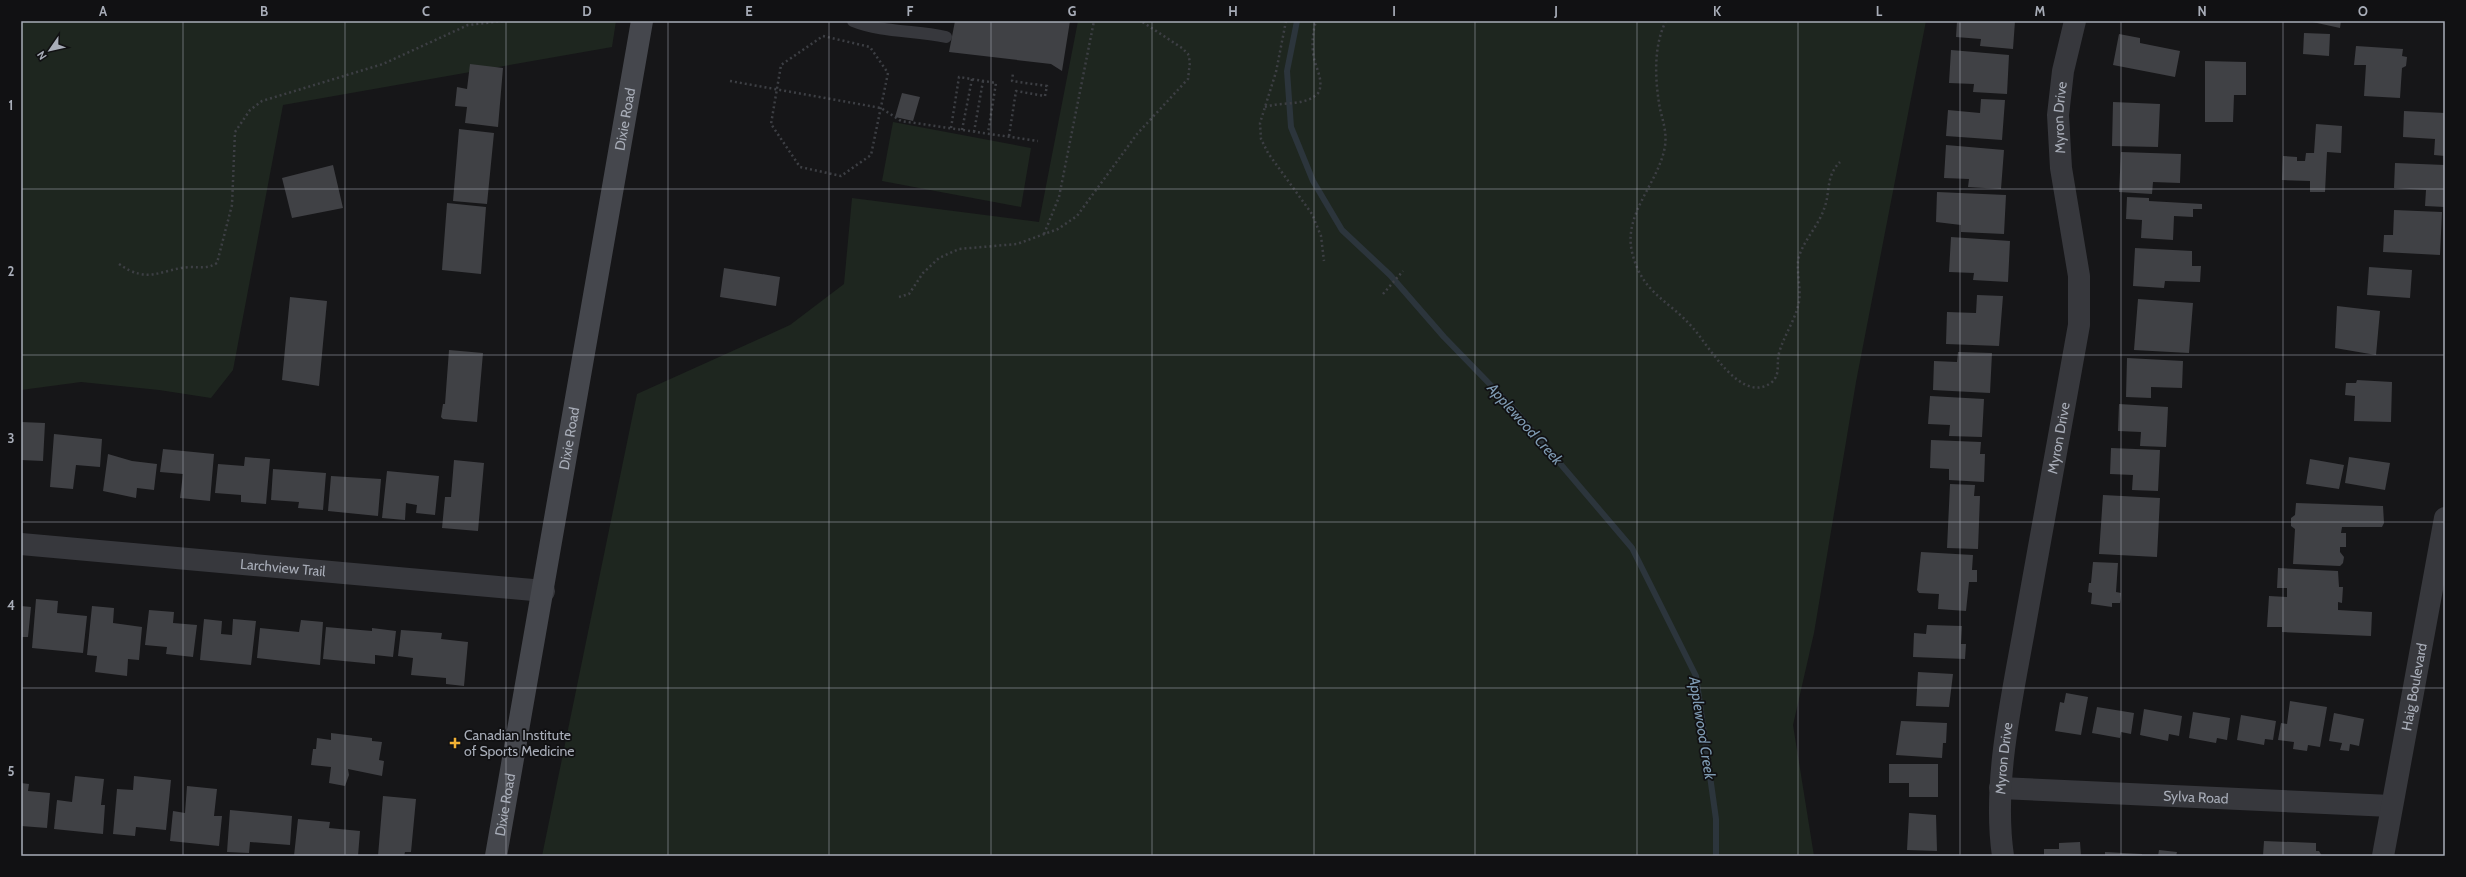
<svg xmlns="http://www.w3.org/2000/svg" width="2466" height="877" font-family="Cabin,sans-serif">
<style>
.green{fill:#1e261f}
.lines{fill:none;stroke-linecap:round;stroke-linejoin:round}
.stream{stroke:#2c353c;stroke-width:6}
.building{fill:#404145}
.path{stroke:#3d3f44;stroke-width:2.5;stroke-dasharray:2 3;stroke-linecap:butt}
.service{stroke:#37383d;stroke-width:12}
.minor{stroke:#37383d;stroke-width:22}
.secondary{stroke:#45474d;stroke-width:22}
.grid{fill:none;stroke:#a8adb8;stroke-width:1;stroke-opacity:0.55}
.poi-dot{fill:#f2b134;stroke:#111113;stroke-width:1.5}
.labels{text-anchor:middle;dominant-baseline:central;stroke-width:3.5;stroke-linejoin:round;paint-order:stroke}
.street-label{font-size:14px;fill:#a8adb8;stroke:#111113}
.poi-label{font-size:14px;fill:#a8adb8;stroke:#111113;text-anchor:start}
.water-label{font-size:15px;font-style:italic;fill:#7f9bb3;stroke:#111113}
.neatline{fill:none;stroke:#a8adb8;stroke-width:1.5}
.grid-label{font-size:13px;text-anchor:middle;font-weight:bold;fill:#a8adb8}
</style>
<rect width="100%" height="100%" fill="#161618"/>
<path class="green" d="M21 21H616L612 47 283 105 233 370 211 398 159 390 81 382 21 390Z
M1078 21H1926L1856 382 1814 633 1793 725 1814 856H542L637 394 790 325 844 284 852 198 1039 222Z
M893 122 1031 148 1021 207 882 181Z"/>
<g class="lines">
<path class="stream" d="M1297 21 1287 71 1291 127 1313 181 1342 230 1390 275 1444 337 1512 407 1632 548 1696 676 1716 819V856"/>
</g>
<path class="building" d="M955 21H1070L1062 71 1051 64 949 52Z
M1957 21H2015L2013 49 1980 46 1981 39 1956 37Z
M2308 21H2341L2340 28Z
M2304 33 2330 34 2329 56 2303 54Z
M2119 34 2140 38V43L2180 51 2175 77 2113 65Z
M2356 46 2403 49 2402 56 2407 57 2406 66 2402 68 2400 98 2364 96 2366 65H2354Z
M1951 50 2009 55 2007 94 1973 92 1974 84 1949 83Z
M2205 61 2246 62V95H2234L2233 122H2205Z
M470 64 503 68 498 127 465 123 467 107 455 106 457 87 467 89Z
M902 93 920 97 913 121 895 117Z
M1981 99 2005 100 2002 140 1946 136 1948 110 1980 113Z
M2113 102 2160 104 2158 147 2112 146Z
M2404 111 2445 113V156L2434 155 2435 139 2403 137Z
M2316 124 2342 126 2341 153 2327 152 2325 192H2310V181L2282 180 2283 156 2297 157V161H2305L2306 153H2314Z
M459 129 494 133 487 204 453 201Z
M1946 145 2004 150 2001 189 1968 187 1969 179 1944 178Z
M2121 152 2181 154 2180 183 2153 182 2152 194 2119 192Z
M2395 163 2445 165V207L2425 206 2426 190 2394 188Z
M333 165 343 208 292 218 282 178Z
M1937 192 2006 195 2004 234 1961 232V225L1936 222Z
M2127 197 2149 198V201L2202 204V209H2193V217L2174 216 2173 240 2141 238 2142 220 2126 219Z
M447 203 486 207 481 274 442 270Z
M2394 210 2442 212 2440 255 2383 252 2384 235H2393Z
M1951 237 2010 241 2008 282 1973 280 1974 273 1949 272Z
M2135 248 2192 251V266H2201L2200 282 2165 281 2164 288 2133 286Z
M2369 267 2412 270 2410 298 2367 295Z
M724 268 780 277 776 306 720 297Z
M1977 295 2003 296 1999 346 1946 344 1947 312 1976 313Z
M290 297 327 301 319 386 282 380Z
M2138 299 2193 303 2189 353 2134 350Z
M2337 306 2380 311 2376 355 2335 348Z
M449 350 483 353 477 422 443 419 441 417 443 404H445Z
M1958 352 1992 353 1990 393 1933 390 1934 361 1957 362Z
M2127 358 2183 361 2182 388 2151 387V398L2126 397Z
M2357 380 2392 382 2391 422 2354 421 2355 396 2345 395 2346 383H2356Z
M1930 396 1984 399 1982 437 1949 436 1950 425 1928 424Z
M2119 404 2168 407 2166 447 2140 446 2141 432 2118 431Z
M21 422 45 423 43 461 21 460Z
M54 434 102 439 100 467 76 465 73 489 50 487Z
M1931 440 1981 442 1980 454H1985L1984 482 1949 480V469L1930 468Z
M2111 448 2160 450 2158 491 2132 490 2133 475 2110 474Z
M163 449 214 454 210 501 180 498 183 474 160 472Z
M108 454 132 461 157 464 154 490 137 488 136 498 103 491Z
M245 457 270 459 266 504 241 502V495L215 493 218 464 244 466Z
M2349 457 2390 463 2385 490 2345 483Z
M2310 459 2344 465 2339 489 2306 484Z
M454 460 484 463 478 531 442 528 445 497H451Z
M273 469 326 473 323 510 298 508 299 502 271 500Z
M387 471 439 476 435 515 416 513 417 505 406 503 405 520 382 518Z
M331 476 381 479 378 516 328 511Z
M1950 484 1975 485 1974 496H1980L1978 549 1947 548Z
M2103 495 2160 498 2157 557 2099 554Z
M2296 503 2383 506 2384 523 2382 527H2342L2341 533H2346V547H2340V552L2344 557 2343 563 2340 566 2293 564 2295 529 2291 526V518L2295 515Z
M1921 552 1973 555 1972 570H1977V582H1969L1966 611 1938 609 1939 594 1919 593 1917 590Z
M2093 562 2118 563 2116 592 2121 593 2120 603H2112V607L2091 604 2092 593 2088 592 2089 583H2091Z
M2278 568 2338 571 2339 587H2343L2342 603 2338 602V610L2372 612 2371 636 2282 632V627H2267L2269 596 2287 597V588H2277Z
M36 599 58 601 57 613 87 616 83 653 32 648Z
M21 606 31 607 28 637H21Z
M92 606 114 608 113 623 142 627 139 660 128 659 127 676 95 672 97 656 87 655Z
M149 610 174 612 173 623 197 625 193 657 166 654 167 647 145 645Z
M204 619 222 621 221 634 232 635 233 619 256 621 251 665 200 660Z
M301 620 323 622 320 665 257 658 260 628 299 632Z
M1927 625 1962 626 1961 644H1966L1965 659 1913 657 1914 633 1926 634Z
M326 627 372 631V628L396 631 393 657 375 655V664L323 659Z
M401 630 442 633 441 639 468 642 464 686 446 684V678L411 675 413 658 398 656Z
M1918 672 1953 674 1949 707 1916 706Z
M2066 693 2088 697 2081 735 2055 731 2060 702 2064 703Z
M2290 701 2327 707 2320 747 2308 745 2307 751 2293 749 2294 742 2278 740 2281 723 2287 724Z
M2097 707 2134 713 2131 734 2121 732 2120 738 2092 733Z
M2144 709 2182 716 2179 736 2169 734 2168 741 2140 735Z
M2193 712 2230 718 2227 740 2217 738 2216 743 2189 738Z
M2334 713 2364 719 2359 746 2350 744 2349 751 2340 750 2342 743 2329 741Z
M2241 715 2276 721 2273 740 2265 739 2264 745 2237 740Z
M1901 721 1947 723 1946 743H1943L1942 758 1896 755Z
M331 733 372 738V741L382 742 379 760 384 761 382 776 348 769 349 775 345 786 329 783 331 767 311 765 313 749H316L317 738 331 740Z
M1889 764H1938V797H1909V783H1889Z
M75 776 104 779 101 805H105L103 834 54 829 57 800 72 802Z
M134 776 171 780 166 830 136 827 135 836 113 834 117 789 133 790Z
M21 783 29 784 28 791 50 793 47 828 21 826Z
M187 786 217 789 214 816H222L219 846 170 841 173 811 185 813Z
M383 796 416 799 411 852H405L404 856H378Z
M230 810 292 816 290 845 250 842 249 853 227 852Z
M1909 813 1936 815 1937 851 1907 850Z
M298 819 330 822 329 828 360 831 358 856H294Z
M2264 841 2316 843V851H2319L2322 856H2263Z
M2080 842 2081 856H2044V849H2059V843Z
M2159 850 2177 852 2176 856H2158Z
M2105 852 2142 854V856H2105Z"/>
<g class="lines">
<path class="path" d="M1286 21 1276 72 1260 123 1261 139 1268 153 1312 214 1321 236 1324 261
M1666 21C1653 46 1655 81 1660 109 1663 121 1667 133 1665 146 1659 183 1623 213 1632 252 1642 294 1668 299 1693 328 1709 346 1742 406 1772 382 1781 374 1776 363 1779 353 1784 335 1795 321 1799 302 1801 288 1797 275 1798 261 1801 243 1818 227 1824 209 1831 191 1825 177 1840 162
M823 36 870 47 888 73 871 155 841 176 800 167 771 124 781 65Z
M730 81 881 108 901 121 1038 141
M1265 107C1283 101 1307 107 1319 92 1324 77 1314 67 1313 52 1312 41 1313 31 1316 21
M951 128 959 77 996 83 988 133
M962 130 972 79
M974 132 983 81
M1009 136 1016 91 1045 96 1047 86 1012 81 1013 73
M1044 234 1059 197 1094 21
M119 264C149 285 160 269 190 267 201 267 208 269 217 263L232 205 235 132 250 110 262 101 383 64 468 25 503 21
M1383 294 1403 271
M899 297 909 294 923 273 939 258 959 249 1017 244 1058 229 1077 216 1137 134 1188 79 1190 62 1188 54 1182 48 1141 21"/>
<path class="service" d="M853 21C883 33 914 30 946 37"/>
<g class="minor">
<path id="s1" d="M21 544 544 591"/>
<path id="s2" d="M2000 788 2391 806"/>
<path id="s3" d="M2003 856C1992 781 2013 694 2026 619 2044 521 2061 423 2079 325V276L2061 168 2058 115 2063 71 2075 21"/>
<path id="s4" d="M2383 856 2445 518"/>
</g>
<path class="secondary" id="s5" d="M496 856 642 21"/>
</g>
<path class="grid" d="M183 21V856M345 21V856M506 21V856M668 21V856M829 21V856M991 21V856M1152 21V856M1314 21V856M1475 21V856M1637 21V856M1798 21V856M1960 21V856M2121 21V856M2283 21V856M21 189H2445M21 355H2445M21 522H2445M21 688H2445"/>
<path class="poi-dot" d="M453 737h4v4h4v4h-4v4h-4v-4h-4v-4h4z"/>
<g class="labels">
<g class="street-label">
<text stroke="none"><textPath href="#s3" startOffset="747">Myron Drive</textPath></text>
<text stroke="none"><textPath href="#s5" startOffset="748">Dixie Road</textPath></text>
<text stroke="none"><textPath href="#s5" startOffset="424">Dixie Road</textPath></text>
<text stroke="none"><textPath href="#s3" startOffset="423">Myron Drive</textPath></text>
<text stroke="none"><textPath href="#s1" startOffset="263">Larchview Trail</textPath></text>
<text stroke="none"><textPath href="#s4" startOffset="172">Haig Boulevard</textPath></text>
<text stroke="none"><textPath href="#s3" startOffset="98">Myron Drive</textPath></text>
<text stroke="none"><textPath href="#s2" startOffset="196">Sylva Road</textPath></text>
<text stroke="none"><textPath href="#s5" startOffset="52">Dixie Road</textPath></text>
</g>
<g class="poi-label">
<text x="464" y="735">Canadian Institute<tspan x="464" dy="16">of Sports Medicine</tspan></text>
</g>
<g class="water-label">
<text transform="translate(1525 424) rotate(48)">Applewood Creek</text>
<text transform="translate(1702 728) rotate(81)">Applewood Creek</text>
</g>
</g>
<rect width="2466" height="877" fill="none" stroke="#111113" stroke-width="44"/>
<g transform="translate(50 50) rotate(236)" stroke="#111113" stroke-width="3" paint-order="stroke">
<path d="M0-3L7 15L0 10L-7 15Z" fill="#a8adb8"/>
<text y="-6" font-size="11" font-weight="bold" text-anchor="middle" fill="#a8adb8">N</text>
</g>
<rect x="22" y="22" width="2422" height="833" class="neatline"/>
<g class="grid-label">
<text x="103" y="16">A</text>
<text x="264" y="16">B</text>
<text x="426" y="16">C</text>
<text x="587" y="16">D</text>
<text x="749" y="16">E</text>
<text x="910" y="16">F</text>
<text x="1072" y="16">G</text>
<text x="1233" y="16">H</text>
<text x="1394" y="16">I</text>
<text x="1556" y="16">J</text>
<text x="1717" y="16">K</text>
<text x="1879" y="16">L</text>
<text x="2040" y="16">M</text>
<text x="2202" y="16">N</text>
<text x="2363" y="16">O</text>
<text x="11" y="110">1</text>
<text x="11" y="276">2</text>
<text x="11" y="443">3</text>
<text x="11" y="610">4</text>
<text x="11" y="776">5</text>
</g>
</svg>
